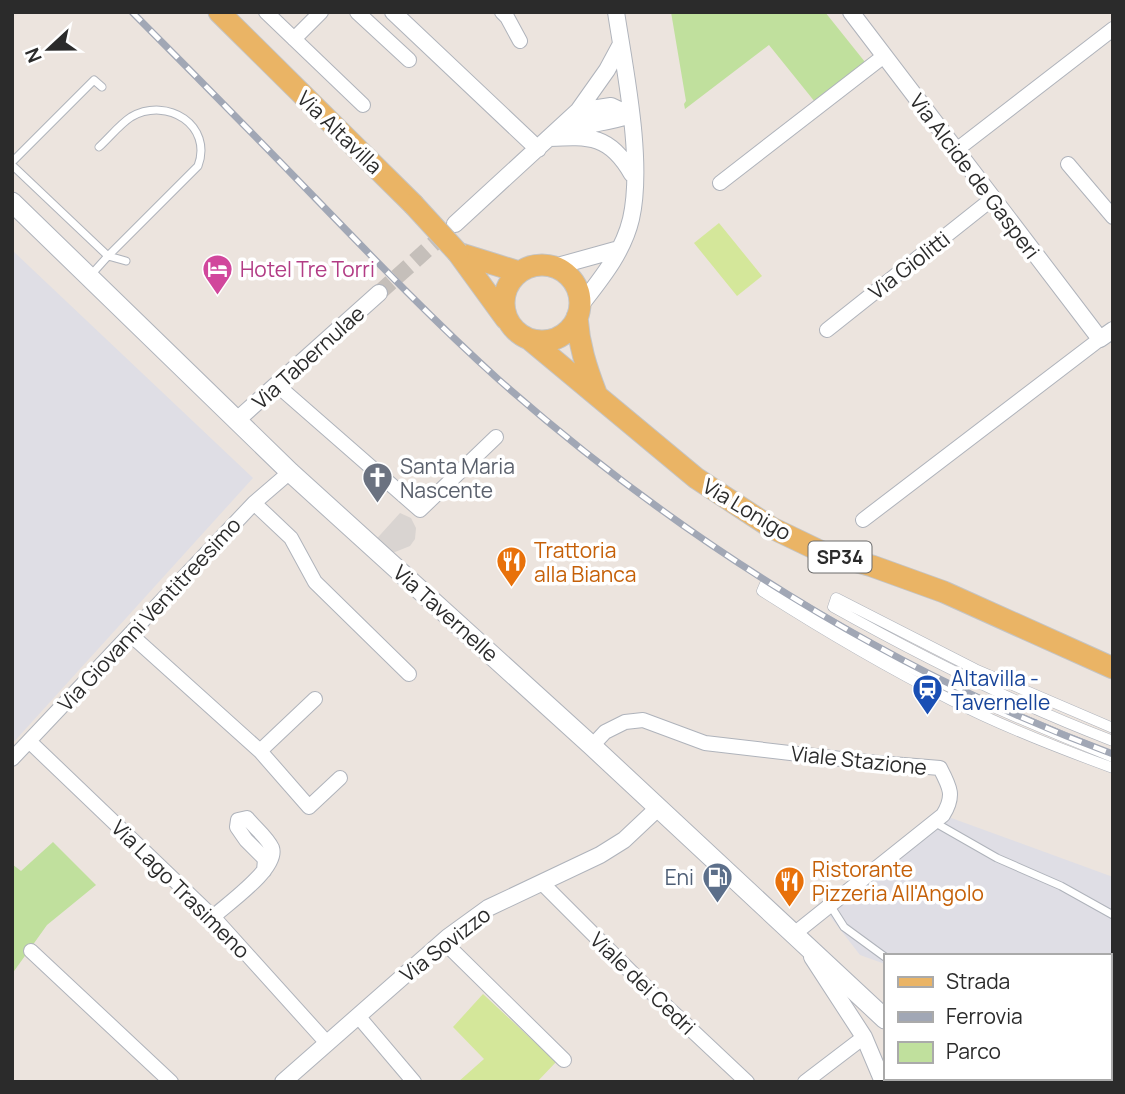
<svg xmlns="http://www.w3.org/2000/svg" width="1125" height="1094" font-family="Manrope,sans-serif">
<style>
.industrial{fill:#dfdee5}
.green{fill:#c0e09d}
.pitch{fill:#d4e79a}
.plaza{fill:#d9d4d1}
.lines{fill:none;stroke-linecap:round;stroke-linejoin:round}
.tertiary-tunnel{stroke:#c5bfba;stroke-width:16;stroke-dasharray:16 8;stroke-linecap:butt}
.service-casing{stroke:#afb3bb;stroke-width:9}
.pedestrian-casing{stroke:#afb3bb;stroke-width:11}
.minor-casing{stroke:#afb3bb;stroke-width:16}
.tertiary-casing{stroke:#afb3bb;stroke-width:18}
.secondary-casing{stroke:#afb3bb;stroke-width:21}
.primary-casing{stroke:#c4c4c4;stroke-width:23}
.service{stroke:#fff;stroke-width:7}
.pedestrian{stroke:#fff;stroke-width:10}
.minor{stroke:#fff;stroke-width:14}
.tertiary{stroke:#fff;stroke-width:16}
.secondary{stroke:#fff;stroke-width:19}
.primary{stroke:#eab465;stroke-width:21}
.rail-casing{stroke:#a1a7b5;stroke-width:7}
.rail{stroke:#fff;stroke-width:4.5;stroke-dasharray:13;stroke-linecap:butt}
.primary-bridge-casing{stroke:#c4c4c4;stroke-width:23;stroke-linecap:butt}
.primary-bridge{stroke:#eab465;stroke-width:21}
.labels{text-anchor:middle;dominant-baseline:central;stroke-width:7;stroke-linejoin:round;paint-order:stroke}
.shield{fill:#fff;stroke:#6b6b6b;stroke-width:2}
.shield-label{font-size:19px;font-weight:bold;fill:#2b2b2b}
.street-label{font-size:21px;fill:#2b2b2b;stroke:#fff}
.hotel-label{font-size:21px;fill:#b23c85;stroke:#fff;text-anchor:start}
.worship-label{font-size:21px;fill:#5b616d;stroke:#fff;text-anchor:start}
.food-label{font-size:21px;fill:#c56008;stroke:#fff;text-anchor:start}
.transit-label{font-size:21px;fill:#164399;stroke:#fff;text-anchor:start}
.service-label{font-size:21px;fill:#4e5e75;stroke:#fff;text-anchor:end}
</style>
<rect width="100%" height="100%" fill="#ece4de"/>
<path class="industrial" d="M12 250 253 478 12 744Z
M943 815 1113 877V1082H1071L1068 1078H1109V956H885V964L860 955 829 915Z"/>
<path class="green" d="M671 12H825L865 62 862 66 815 102 769 45 685 109 684 104 686 101Z
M53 842 96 885 47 925 12 974V864L21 871Z"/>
<path class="pitch" d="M719 223 762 276 737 296 694 243Z
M483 994 556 1062 537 1082H458L484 1059 453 1027Z"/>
<path class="plaza" d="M400 513 411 518 416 528 415 539 410 546 390 554 371 545Z"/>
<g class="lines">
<path class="tertiary-tunnel" d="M379 293 450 229"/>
<defs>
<path id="service" d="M99 147C109 138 120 124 131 117 168 96 213 126 198 166L108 256
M12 162 94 80 102 87
M12 165 108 256 90 276
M108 256 126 261
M934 822 997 858 1061 886 1113 915
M830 905 844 927 885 957
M1109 994 1113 993"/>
<path id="pedestrian" d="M1113 728 975 669 836 598 833 607C924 658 1016 704 1113 741
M1113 757C1060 736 1008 714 956 690 890 659 828 621 765 584L762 591C823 630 886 667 951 700 1003 727 1058 748 1113 768"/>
<path id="minor" d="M266 12 363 105
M357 12 409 60
M502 12 507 17 520 41
M294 39 321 12
M955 151 1113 29
M1068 164 1113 217
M720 183 884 56
M827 330 992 199
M277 385 420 510 496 437
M254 503 291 538 315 582 409 674
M863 520 1100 339
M131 635 260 751 309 807 340 778
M29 741 216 920 327 1043
M592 746 605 732 625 722 643 720 705 743 867 762 940 768C950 787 955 796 943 815L794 934
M260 751 315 699
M12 759 254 503 290 472
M542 883 649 990 747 1082
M213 917C227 904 279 868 272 848 267 837 254 827 247 818L238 820 237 827 246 840 265 859 264 871
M443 941 564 1060
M31 951 171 1082
M358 1016 414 1082
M805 1082 864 1037"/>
<path id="tertiary" d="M393 12 538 149
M851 12 1100 339 1113 330
M578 111 607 70 621 44
M564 132C585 123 609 123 630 115
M549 138C590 136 610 135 632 174
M455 224 578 111 611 106 630 115
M554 267 619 249
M580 306C600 280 623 253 631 219 644 162 625 71 616 12
M236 421 379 293
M812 957 864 1037 883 1082
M898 1078V1082
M283 1082 448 937 488 908 600 855 624 840 658 808"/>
<path id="secondary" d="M12 202 290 472 592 746 885 1019
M948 1078 952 1082"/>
<path id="primary" d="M219 12 413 204
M458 253 506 319
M458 253 519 272
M504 303a38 38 0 1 1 76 0a38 38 0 1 1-76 0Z
M577 317C579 345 586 367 596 393
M529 339 696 478 772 528 822 552 872 566 944 592 1113 668"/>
</defs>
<use href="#service" class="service-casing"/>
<use href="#pedestrian" class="pedestrian-casing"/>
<use href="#minor" class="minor-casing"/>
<use href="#tertiary" class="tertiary-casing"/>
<use href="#secondary" class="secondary-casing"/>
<use href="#primary" class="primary-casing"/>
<use href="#service" class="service"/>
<use href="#pedestrian" class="pedestrian"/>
<use href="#minor" class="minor"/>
<use href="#tertiary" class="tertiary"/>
<use href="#secondary" class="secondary"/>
<use href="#primary" class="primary"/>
<defs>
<path id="rail" d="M132 12C195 75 258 139 320 203 378 263 436 323 498 379 677 537 888 671 1113 754"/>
</defs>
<use href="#rail" class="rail-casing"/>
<use href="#rail" class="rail"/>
<defs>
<path id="primary-bridge" d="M413 204 458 253"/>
</defs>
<use href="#primary-bridge" class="primary-bridge-casing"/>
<use href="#primary-bridge" class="primary-bridge"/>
</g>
<defs>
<symbol id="hotel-pin" viewBox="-11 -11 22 30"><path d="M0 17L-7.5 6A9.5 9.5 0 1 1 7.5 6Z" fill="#d1479c" stroke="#fff"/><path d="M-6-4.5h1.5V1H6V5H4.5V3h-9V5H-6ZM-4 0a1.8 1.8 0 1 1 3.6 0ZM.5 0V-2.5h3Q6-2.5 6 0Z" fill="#fff"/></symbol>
<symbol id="church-pin" viewBox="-11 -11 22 30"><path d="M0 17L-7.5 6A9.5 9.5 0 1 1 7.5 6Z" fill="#6b7280" stroke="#fff"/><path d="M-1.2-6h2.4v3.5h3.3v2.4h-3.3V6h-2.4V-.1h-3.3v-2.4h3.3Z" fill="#fff"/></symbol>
<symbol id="restaurant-pin" viewBox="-11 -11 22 30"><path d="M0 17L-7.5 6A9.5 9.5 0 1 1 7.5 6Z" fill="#e8710a" stroke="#fff"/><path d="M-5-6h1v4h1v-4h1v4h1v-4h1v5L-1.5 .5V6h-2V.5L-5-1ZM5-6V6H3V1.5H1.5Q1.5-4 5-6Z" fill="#fff"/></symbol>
<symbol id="station-pin" viewBox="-11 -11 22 30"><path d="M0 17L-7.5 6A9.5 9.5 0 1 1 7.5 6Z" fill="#1a4fb4" stroke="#fff"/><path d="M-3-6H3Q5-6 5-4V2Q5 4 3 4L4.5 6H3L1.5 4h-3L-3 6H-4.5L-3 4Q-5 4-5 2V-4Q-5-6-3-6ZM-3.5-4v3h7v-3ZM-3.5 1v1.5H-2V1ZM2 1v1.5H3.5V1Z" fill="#fff"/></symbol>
<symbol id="fuel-pin" viewBox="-11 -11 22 30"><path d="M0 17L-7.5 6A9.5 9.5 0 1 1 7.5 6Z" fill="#5c6f8a" stroke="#fff"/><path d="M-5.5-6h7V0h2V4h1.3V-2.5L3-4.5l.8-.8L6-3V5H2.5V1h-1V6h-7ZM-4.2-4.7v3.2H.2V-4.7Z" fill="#fff"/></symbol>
</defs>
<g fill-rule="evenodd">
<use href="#hotel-pin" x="200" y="252" width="35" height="47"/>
<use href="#church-pin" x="360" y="460" width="35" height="47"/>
<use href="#restaurant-pin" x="494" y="544" width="35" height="47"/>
<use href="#station-pin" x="910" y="672" width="35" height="47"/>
<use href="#fuel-pin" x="700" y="860" width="35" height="47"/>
<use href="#restaurant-pin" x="772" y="864" width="35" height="47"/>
</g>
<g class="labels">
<rect class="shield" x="808.5" y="541.5" width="63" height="31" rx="5"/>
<g class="shield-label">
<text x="840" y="557">SP34</text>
</g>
<g class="street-label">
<text transform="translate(340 132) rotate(44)">Via Altavilla</text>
<text transform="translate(975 176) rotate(53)">Via Alcide de Gasperi</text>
<text transform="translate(909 265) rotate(-38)">Via Giolitti</text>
<text transform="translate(308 357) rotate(-42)">Via Tabernulae</text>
<text transform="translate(747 509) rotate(31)">Via Lonigo</text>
<text transform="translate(446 613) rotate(42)">Via Tavernelle</text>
<text transform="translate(149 614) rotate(-47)">Via Giovanni Ventitreesimo</text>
<text transform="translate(859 760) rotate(6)">Viale Stazione</text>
<text transform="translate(181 889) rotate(45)">Via Lago Trasimeno</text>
<text transform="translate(445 944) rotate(-38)">Via Sovizzo</text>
<text transform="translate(643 983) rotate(44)">Viale dei Cedri</text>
</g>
<g class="hotel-label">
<text x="240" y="269">Hotel Tre Torri</text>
</g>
<g class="worship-label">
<text x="400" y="466">Santa Maria<tspan x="400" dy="24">Nascente</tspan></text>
</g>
<g class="food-label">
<text x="534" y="550">Trattoria<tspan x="534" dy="24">alla Bianca</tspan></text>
<text x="812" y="869">Ristorante<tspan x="812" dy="24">Pizzeria All'Angolo</tspan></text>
</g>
<g class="transit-label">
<text x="951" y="678">Altavilla -<tspan x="951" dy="24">Tavernelle</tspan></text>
</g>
<g class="service-label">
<text x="694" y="877">Eni</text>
</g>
</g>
<rect width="1125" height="1094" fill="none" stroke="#2b2b2b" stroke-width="28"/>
<rect x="884" y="954" width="228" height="126" fill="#ffffff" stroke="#aaaaaa" stroke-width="2"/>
<rect x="898" y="977" width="35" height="10" fill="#eab465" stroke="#aaaaaa" stroke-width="2"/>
<text x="946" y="989" font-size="21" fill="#2b2b2b">Strada</text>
<rect x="898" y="1012" width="35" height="10" fill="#a1a7b5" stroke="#aaaaaa" stroke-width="2"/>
<text x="946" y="1024" font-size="21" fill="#2b2b2b">Ferrovia</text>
<rect x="898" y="1042" width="35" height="21" fill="#c0e09d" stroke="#aaaaaa" stroke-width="2"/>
<text x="946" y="1059" font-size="21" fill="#2b2b2b">Parco</text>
<g transform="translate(49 49) rotate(248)" stroke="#ffffff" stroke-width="5" paint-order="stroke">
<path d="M0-5L12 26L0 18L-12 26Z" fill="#2b2b2b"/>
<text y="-10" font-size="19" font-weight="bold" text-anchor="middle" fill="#2b2b2b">N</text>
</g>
</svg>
